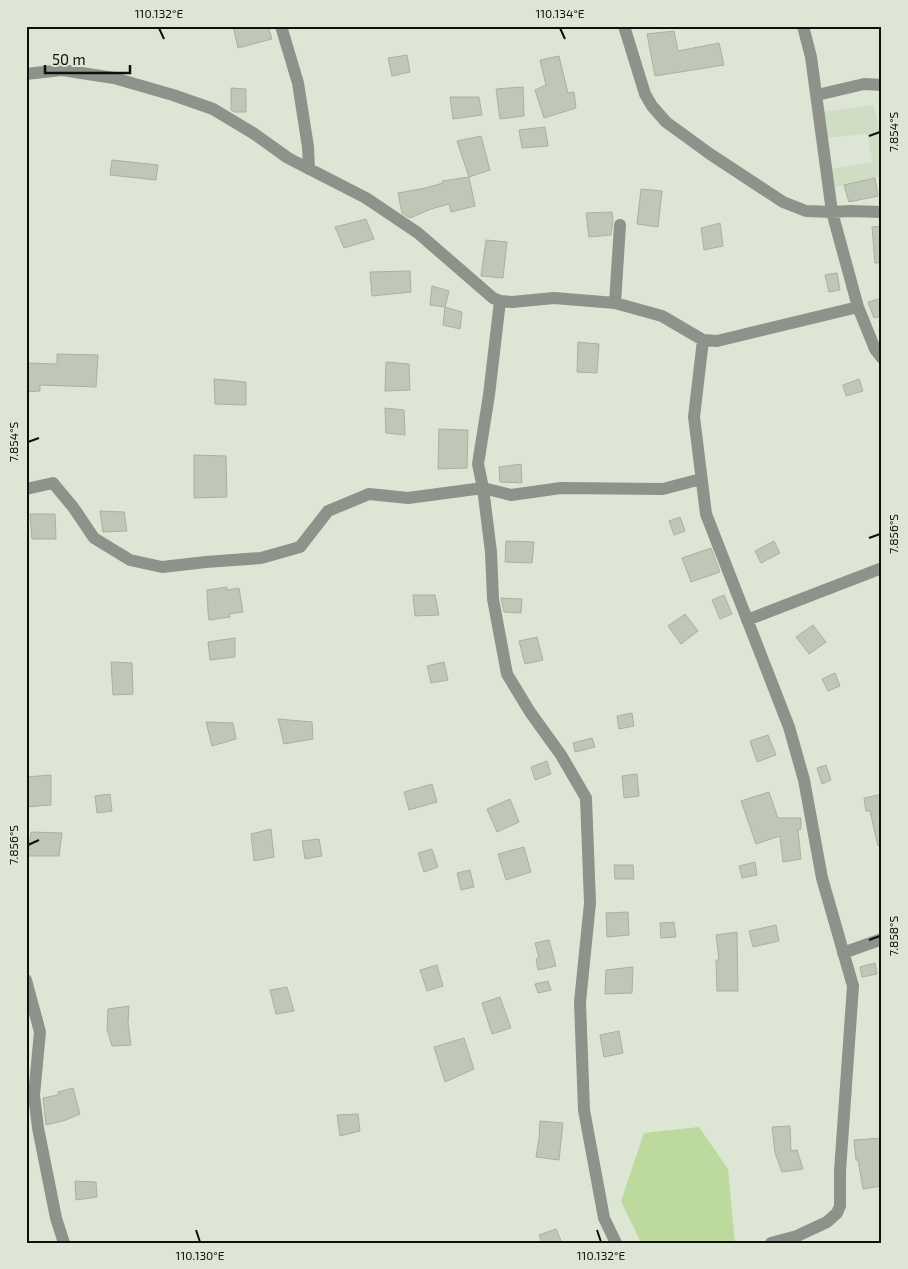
<svg xmlns="http://www.w3.org/2000/svg" width="908" height="1269" font-family="'Exo 2',sans-serif">
<style>
.built{fill:#d0dcc3}
.green{fill:#bdda9e}
.building{fill:#bfc8b6;stroke:#a9b1a0}
.lines{fill:none;stroke-linecap:round;stroke-linejoin:round}
.minor{stroke:#8e928a;stroke-width:12}
.ticks{fill:none;stroke:#0e110b;stroke-width:2}
.neatline{fill:none;stroke:#0e110b;stroke-width:2}
.ticks-label{font-size:12px;text-anchor:middle;fill:#0e110b}
</style>
<rect width="100%" height="100%" fill="#dde6d4"/>
<path class="built" d="M874 105 882 143V176L834 188 830 169 873 162 867 134 826 138 821 112Z"/>
<path class="green" d="M699 1127 728 1169 735 1243H641L621 1201 644 1133Z"/>
<path class="building" d="M233 26H268L272 39 238 48Z
M674 31 678 51 719 43 724 65 655 76 647 34Z
M407 55 410 72 392 76 388 58Z
M559 56 568 93 574 92 576 108 544 118 535 90 546 85 540 60Z
M523 87 524 116 500 119 496 89Z
M231 88 246 89V112H234L231 110Z
M450 97H479L482 115 453 119Z
M545 127 548 146 522 148 519 130Z
M481 136 490 170 469 177 457 141Z
M112 160 158 165 156 180 110 175Z
M469 177 475 206 451 212 449 204 431 209 410 218 402 213 398 193 425 188 443 183 442 181Z
M875 178 878 196 849 202 844 185Z
M641 189 662 191 658 227 637 224Z
M612 212 613 220 611 235 589 237 586 213Z
M366 219 374 239 344 248 335 227Z
M720 223 723 246 704 250 701 228Z
M882 226V263H875L872 227Z
M486 240 507 242 503 278 481 276Z
M410 271 411 292 372 296 370 272Z
M837 273 840 290 829 292 825 275Z
M432 286 449 291 445 307 430 305Z
M882 298V316L874 318 868 302Z
M445 307 462 312 460 329 443 325Z
M578 342 599 344 597 373 577 372Z
M57 354 98 355 96 387 40 385V391L26 392V363L57 364Z
M386 362 409 364 410 390 385 391Z
M214 379 246 382V405L215 404Z
M859 379 863 391 846 396 843 385Z
M385 408 404 410 405 435 386 433Z
M439 429 468 430 467 468 438 469Z
M194 455 226 456 227 497 194 498Z
M521 464 522 483 500 482 499 467Z
M100 511 124 512 127 531 103 532Z
M30 514H55L56 539H32Z
M680 517 685 531 674 535 669 521Z
M506 541 534 542 532 563 505 562Z
M774 541 780 553 761 563 755 551Z
M711 548 720 572 691 582 682 558Z
M227 587V590L239 588 243 612 229 614 230 617 209 620 208 612 207 590Z
M413 595H435L439 615 415 616Z
M724 595 732 614 720 619 712 600Z
M501 598 522 599 521 613 504 612Z
M685 614 698 631 681 644 668 626Z
M813 625 826 642 809 654 796 637Z
M537 637 543 660 525 664 519 641Z
M235 638V657L210 660 208 642Z
M111 662 132 663 133 694 113 695Z
M444 662 448 680 431 683 427 666Z
M835 673 840 686 828 691 822 679Z
M632 713 634 726 619 729 617 716Z
M278 719 312 722 313 739 284 744Z
M206 722 233 723 236 739 212 746Z
M768 735 776 755 757 762 750 741Z
M592 738 595 747 575 752 573 743Z
M547 761 551 774 535 780 531 767Z
M826 765 831 780 822 784 817 768Z
M637 774 639 796 624 798 622 776Z
M51 775V805L26 807V777Z
M432 784 437 802 409 810 404 792Z
M769 792 778 818H801V829L798 830 801 859 783 862 780 836 756 844 741 801Z
M110 794 112 811 97 813 95 796Z
M882 794V845L878 846 870 811H866L864 798Z
M510 799 519 822 497 832 487 809Z
M271 829 274 857 254 861 251 834Z
M31 832 62 833 59 856H28Z
M319 839 322 856 305 859 302 841Z
M524 847 531 872 506 880 498 854Z
M432 849 438 867 424 872 418 853Z
M755 862 757 875 742 878 739 866Z
M614 865H633L634 879H615Z
M470 870 474 887 461 890 457 873Z
M628 912 629 935 607 937 606 913Z
M674 922 676 937 661 938 660 923Z
M776 925 779 941 753 947 749 931Z
M737 932 738 991H717L716 960H719L716 935Z
M549 940 556 966 538 970 536 959 539 958 535 943Z
M875 963 877 974 862 977 860 967Z
M437 965 443 986 427 991 420 970Z
M633 967 632 993 605 994 606 970Z
M548 981 551 990 538 993 535 984Z
M287 987 294 1011 276 1014 270 990Z
M500 997 511 1028 492 1034 482 1003Z
M129 1006 128 1023 131 1045 112 1046 107 1029 108 1009Z
M619 1031 623 1053 604 1057 600 1035Z
M464 1038 474 1069 445 1082 434 1047Z
M73 1088 80 1114 66 1120 46 1125 43 1098 58 1095V1092Z
M358 1114 360 1131 340 1136 337 1115Z
M540 1121 563 1123 559 1160 536 1157 539 1138Z
M790 1126 791 1151 797 1150 803 1169 782 1172 775 1153 772 1127Z
M882 1138V1186L863 1189 858 1160H856L854 1140Z
M75 1181 96 1182 97 1197 76 1200Z
M556 1229 562 1243H542L539 1235Z"/>
<g class="lines">
<path class="minor" d="M281 26 298 83 308 147 309 169
M624 26 645 94 652 106 666 122 710 154 783 202 806 211 832 212 850 211 882 212
M803 26 811 57 832 212 858 307 875 349 882 358
M26 74 62 70 114 78 173 95 213 109 253 133 288 158 366 198 418 233 493 298 500 301 512 302 554 298 615 303 662 316 703 340 717 341 858 307
M817 95 864 84 882 85
M500 301 489 395 478 464 483 488 491 552 493 599 507 674 530 712 561 755 586 798 590 903 580 1002 584 1110 604 1218 616 1243
M615 303 620 225
M703 340 694 417 706 514 789 727 804 780 822 878 853 986 840 1171V1206L837 1213 827 1222 797 1236 771 1243
M26 489 53 483 73 507 94 538 130 560 162 567 206 562 261 558 300 547 328 511 369 494 408 498 483 488 511 495 561 488 663 489 701 479
M747 620 882 568
M843 953 882 939
M26 980 40 1032 34 1095 38 1128 56 1218 64 1243"/>
</g>
<path class="ticks" d="M159 28 164 39M560 28 565 39M869 136 880 132M28 442 39 438M869 538 880 534M28 845 39 840M869 940 880 936M196 1230 200 1242M597 1230 601 1242"/>
<rect width="908" height="1269" fill="none" stroke="#dde6d4" stroke-width="55"/>
<path d="M45 65v8h85v-8" fill="none" stroke="#0e110b" stroke-width="2.5"/>
<text x="52" y="65" font-size="15" fill="#0e110b" stroke="#dde6d4" stroke-width="4" paint-order="stroke">50 m</text>
<rect x="28" y="28" width="852" height="1214" class="neatline"/>
<g class="ticks-label">
<text x="159" y="18">110.132°E</text>
<text x="560" y="18">110.134°E</text>
<text transform="translate(894 132) rotate(-90)" y="4">7.854°S</text>
<text transform="translate(14 442) rotate(-90)" y="4">7.854°S</text>
<text transform="translate(894 534) rotate(-90)" y="4">7.856°S</text>
<text transform="translate(14 845) rotate(-90)" y="4">7.856°S</text>
<text transform="translate(894 936) rotate(-90)" y="4">7.858°S</text>
<text x="200" y="1260">110.130°E</text>
<text x="601" y="1260">110.132°E</text>
</g>
</svg>
